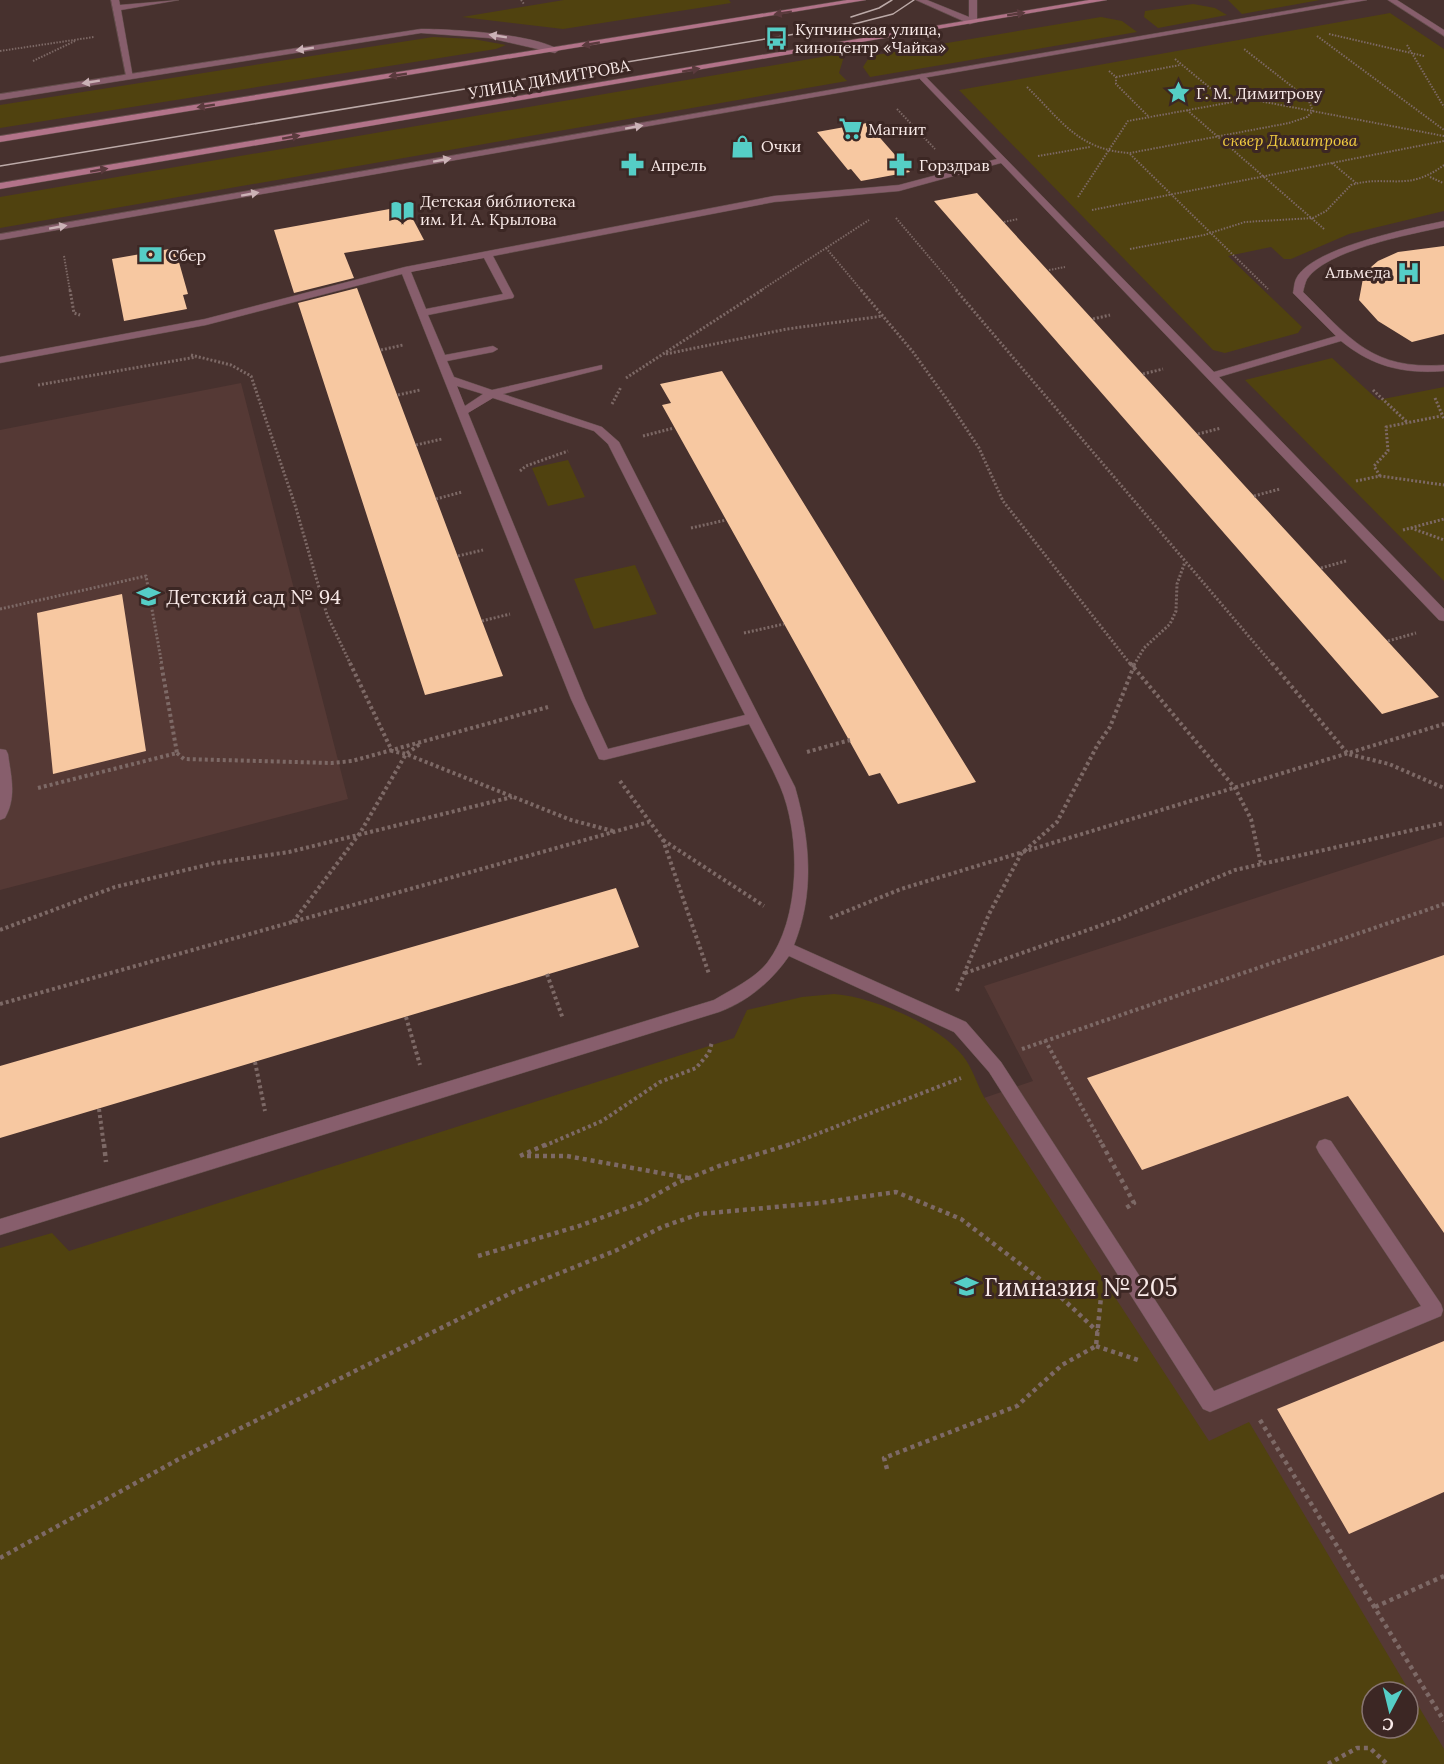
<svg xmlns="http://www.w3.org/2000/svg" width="1444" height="1764" font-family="Lora,serif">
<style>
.built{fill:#553935;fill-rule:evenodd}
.green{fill:#50420f;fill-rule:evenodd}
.building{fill:#f7c8a1}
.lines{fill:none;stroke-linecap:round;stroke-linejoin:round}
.lane-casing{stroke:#634f4c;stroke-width:1}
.street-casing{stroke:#634f4c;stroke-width:1}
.secondary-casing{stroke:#634f4c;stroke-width:1}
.path-far3{stroke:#7d6966;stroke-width:2;stroke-dasharray:1.5 1.5;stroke-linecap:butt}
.path-far2{stroke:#7d6966;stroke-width:3;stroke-dasharray:2 2;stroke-linecap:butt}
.path-far1{stroke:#7d6966;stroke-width:4;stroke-dasharray:3 3;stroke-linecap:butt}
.path{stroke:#7d6966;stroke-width:4.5;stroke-dasharray:4 4;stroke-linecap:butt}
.lane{fill:#875e6c;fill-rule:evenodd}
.street{fill:#875e6c;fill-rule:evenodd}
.secondary{fill:#b27389;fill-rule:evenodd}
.tram{stroke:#bcaaa8;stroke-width:1.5}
.oneway{fill:#5a3a3d}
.oneway2{fill:#cbb2b6}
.labels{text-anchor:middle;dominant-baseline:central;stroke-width:6;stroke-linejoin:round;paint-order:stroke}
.far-poi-label{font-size:16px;fill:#f9eae8;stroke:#3c2724;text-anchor:start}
.far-street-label{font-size:16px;fill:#f9eae8;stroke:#3c2724}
.far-park-label{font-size:16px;font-style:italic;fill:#f0cb40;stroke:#3c2724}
.poi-label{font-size:20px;fill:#f9eae8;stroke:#3c2724;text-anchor:start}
.near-poi-label{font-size:24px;fill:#f9eae8;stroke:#3c2724;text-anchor:start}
</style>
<rect width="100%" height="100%" fill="#47312e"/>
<path class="built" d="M241 383 348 799 0 890V430Z
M1444 837V1764H0V1508L778 1169 1033 1081 984 986ZM1372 1692H1408V1728H1372Z"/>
<path class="green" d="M564 0H729L731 3 563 29 462 17Z
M1228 0H1320L1242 14Z
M1193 4 1215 8 1227 15 1158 28 1144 17 1145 11Z
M1390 13 1444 49V211L1349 234 1291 259H1284L1271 247 1228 256 1302 327 1298 333 1225 353 1213 350 959 90Z
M1101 17 1122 21 1137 32 870 77 863 67 870 56Z
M433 37 473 39 506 45 496 49 0 128V105Z
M845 53 839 73 847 81 0 228V197Z
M1332 358 1378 400 1444 387V581L1245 380Z
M568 460 585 497 548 506 532 468Z
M635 565 657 614 594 629 574 579Z
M834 994C873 997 938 1024 963 1056 972 1067 977 1084 984 1097L1209 1441 1249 1422 1444 1749V1764H0V1248L52 1233 69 1251 734 1038 747 1010 802 997ZM1372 1692H1408V1728H1372Z"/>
<path class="building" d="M867 123 910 172 861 181 851 169 848 170 817 132Z
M977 193 1254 496 1439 697 1382 714 934 201Z
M406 206 424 240 344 253 354 278 294 293 274 230Z
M1444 246V334L1412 342 1378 321 1359 300 1364 273 1378 261 1398 252Z
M175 248 188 294 183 295 187 309 124 321 112 259Z
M357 288 482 621 503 676 425 695 298 303Z
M722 371 976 782 898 804 880 773 869 776 662 405 671 403 660 384Z
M122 594 146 751 53 774 37 613Z
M616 888 639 947 0 1138V1066Z
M1444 955V1233L1348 1096 1142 1170 1087 1078Z
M1444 1341V1492L1349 1534 1277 1409Z"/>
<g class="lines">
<defs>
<path id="lane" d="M111 0H119L120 5 179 0 121 10 133 78 126 76Z
M1388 0H1397L1444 30V36Z
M923 74 1214 372 1336 336 1293 293C1294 289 1294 283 1296 279 1310 248 1411 228 1444 221V227C1411 234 1326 250 1307 279 1305 283 1304 288 1303 292 1351 339 1371 370 1444 365V371C1404 374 1373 367 1341 341L1219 377 1444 609V621L1439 620 1001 163 899 191 774 202 493 256 514 296 513 298 428 315 445 355 493 346 498 349 493 352 447 361 454 377 492 390 602 365V369L503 394 602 427 619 442 795 787C810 839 815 893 794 945L966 1022 1001 1062 1214 1391 1421 1306 1319 1153 1316 1147 1319 1141 1325 1139 1331 1141 1441 1304 1443 1310 1441 1316 1210 1412 1203 1409 989 1072 954 1032 789 956C772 981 747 1002 719 1012L0 1235V1219L714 1000C732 989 754 979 767 963 801 919 801 835 780 786 771 765 759 744 749 724L604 760 599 759 571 699 402 274 206 325 0 363V357L205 319 405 267 774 196 899 185 997 159 920 79V75ZM484 258 503 294 426 309 411 272ZM457 386 483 394 465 406ZM493 398 594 431 608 444 745 715 608 749 585 699 468 413Z
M0 749 6 750 8 754C11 776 17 797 5 818L0 820Z"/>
<path id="street" d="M916 0H927L969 17V0H977V22L970 24Z
M1349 0H1367L0 240V234Z
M421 29C452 29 535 34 559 50L555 53 489 38 421 33 0 100V94Z"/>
<path id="secondary" d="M847 0H866L0 142V136Z
M1089 0H1107L0 189V183Z"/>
</defs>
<use href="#lane" class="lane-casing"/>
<use href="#street" class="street-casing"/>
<use href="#secondary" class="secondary-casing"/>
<path class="path-far3" d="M521 0 524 4
M1329 34 1424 56
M1317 36 1444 130
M1407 45 1444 107
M0 51 94 37
M1175 59 1227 102
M33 61 75 41
M1109 71 1116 77V84L1148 116
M1116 77 1180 65
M1027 87C1062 121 1078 150 1130 153L1289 123 1307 117 1313 111 1308 99 1244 49
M897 109 935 149
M1187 110 1324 229
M1130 154 1268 289
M1038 156 1090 147
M1332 163 1356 183
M1430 177 1443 183
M1078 197 1128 121 1249 99 1444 136
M1092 210 1444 141
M896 218 958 291
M1004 222 1018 219
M826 248 862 291
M1130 249 1204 235 1245 222 1313 218 1326 211 1351 185C1388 174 1407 193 1444 165
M64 256 70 291
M1049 270 1065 267
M760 291 869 220"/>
<path class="path-far2" d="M70 290 74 313 80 315
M861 290 913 352 948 401 979 448 1003 501 1131 665
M956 290 1273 665
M1093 319 1110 315
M381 350 403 345
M666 354 787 329 883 316
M191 355 231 365 251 376 295 505 327 615 351 665
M1143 374 1163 369
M626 378 762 290
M38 385 196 357
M1373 390 1408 423
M398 395 420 390
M1435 398 1444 419
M612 404 621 387
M1198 434 1221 428
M643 436 674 428
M416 445 442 439
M520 471 526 466 568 451
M1380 476 1374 466 1388 451 1386 427 1441 416
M1356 481 1380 476 1444 485
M1254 496 1280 489
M436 499 462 492
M691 528 726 520
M1411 528 1444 540
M1403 530 1444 519
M458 556 483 550
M1321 568 1346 561
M0 609 146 576 162 665
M482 621 510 614
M744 633 784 624
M1388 641 1416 633
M1134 665 1144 648 1170 624 1176 611 1177 584 1185 562"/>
<path class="path-far1" d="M350 663 392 751 406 754 571 820 613 831
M1130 663 1235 788 1251 819 1261 864
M1272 663 1348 754 1389 764 1444 788
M807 752 850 740
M177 753 184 759 332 763 352 761 548 707
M620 781 663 840 709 974
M38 788 177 753 161 663
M663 840 764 906
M830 918 901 889 1444 724
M293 922 360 833 406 754 420 744
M0 930 115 887 215 863 289 852 512 797
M965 973 1119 919 1235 870 1444 823
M547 974 563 1019
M957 991 989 914 1021 854 1057 822 1098 744 1110 727 1135 663
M0 1004 649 822
M406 1017 420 1065
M1045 1040 1103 1146
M1022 1049 1444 904
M255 1062 265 1111
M99 1109 104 1146
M544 1146 602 1121 660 1082 696 1068 709 1053 712 1042
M786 1146 961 1078"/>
<path class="path" d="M104 1144 106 1162
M1102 1144 1134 1203 1126 1208
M520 1156 547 1144
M527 1156H567L688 1178
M478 1256 579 1226 641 1203 677 1183 719 1166 791 1144
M1096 1346 1141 1361
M1260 1420 1444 1721
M887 1469 884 1458 1017 1406 1062 1365 1096 1346 1101 1297
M0 1558 179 1459 513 1292 617 1250 662 1227 699 1214 819 1203 896 1192 961 1219 1049 1286 1098 1332
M1375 1607 1444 1576
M1328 1764 1357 1748H1370L1387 1764"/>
<use href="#lane" class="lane"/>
<use href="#street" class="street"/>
<use href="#secondary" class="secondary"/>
<path class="tram" d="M851 17 879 8 892 0
M0 166 850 25 893 14 914 0"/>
</g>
<defs><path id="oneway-solid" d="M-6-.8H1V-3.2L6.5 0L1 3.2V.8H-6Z" transform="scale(1.5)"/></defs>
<g class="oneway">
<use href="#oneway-solid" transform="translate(783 13) rotate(171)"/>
<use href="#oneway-solid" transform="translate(1016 14) rotate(-9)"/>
<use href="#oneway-solid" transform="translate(591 44) rotate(170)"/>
<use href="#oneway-solid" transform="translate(691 70) rotate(-10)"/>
<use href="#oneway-solid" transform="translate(398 75) rotate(171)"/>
<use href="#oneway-solid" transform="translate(206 106) rotate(171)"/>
<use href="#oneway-solid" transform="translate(291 137) rotate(-10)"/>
<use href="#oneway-solid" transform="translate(99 170) rotate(-10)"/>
</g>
<g class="oneway2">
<use href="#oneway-solid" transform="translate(498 36) rotate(-171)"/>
<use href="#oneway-solid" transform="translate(305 49) rotate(171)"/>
<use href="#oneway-solid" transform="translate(91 82) rotate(171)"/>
<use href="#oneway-solid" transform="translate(634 127) rotate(-10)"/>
<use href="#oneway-solid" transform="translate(442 160) rotate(-10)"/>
<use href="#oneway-solid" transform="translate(250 194) rotate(-10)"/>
<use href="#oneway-solid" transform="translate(58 227) rotate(-10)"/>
</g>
<defs>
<symbol id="bus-bare" viewBox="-9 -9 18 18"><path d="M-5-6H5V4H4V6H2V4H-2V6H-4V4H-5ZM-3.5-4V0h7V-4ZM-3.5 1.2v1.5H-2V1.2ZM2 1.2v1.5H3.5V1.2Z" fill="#55cec6" stroke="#3c2724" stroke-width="2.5" paint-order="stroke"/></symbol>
<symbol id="sight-bare" viewBox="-9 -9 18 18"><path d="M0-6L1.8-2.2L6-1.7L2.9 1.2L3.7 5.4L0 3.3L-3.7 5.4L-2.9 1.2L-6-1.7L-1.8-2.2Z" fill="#55cec6" stroke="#3c2724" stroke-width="2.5" paint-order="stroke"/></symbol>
<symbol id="supermarket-bare" viewBox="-9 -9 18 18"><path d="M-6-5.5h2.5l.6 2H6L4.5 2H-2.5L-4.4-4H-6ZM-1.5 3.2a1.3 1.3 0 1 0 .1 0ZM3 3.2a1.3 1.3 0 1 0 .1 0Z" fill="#55cec6" stroke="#3c2724" stroke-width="2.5" paint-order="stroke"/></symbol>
<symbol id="shop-bare" viewBox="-9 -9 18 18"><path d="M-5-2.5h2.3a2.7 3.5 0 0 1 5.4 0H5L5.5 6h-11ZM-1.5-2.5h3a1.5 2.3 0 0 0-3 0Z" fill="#55cec6" stroke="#3c2724" stroke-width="2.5" paint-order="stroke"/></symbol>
<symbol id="pharmacy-bare" viewBox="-9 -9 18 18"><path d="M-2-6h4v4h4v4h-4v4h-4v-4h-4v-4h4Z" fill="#55cec6" stroke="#3c2724" stroke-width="2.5" paint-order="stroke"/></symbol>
<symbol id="library-bare" viewBox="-9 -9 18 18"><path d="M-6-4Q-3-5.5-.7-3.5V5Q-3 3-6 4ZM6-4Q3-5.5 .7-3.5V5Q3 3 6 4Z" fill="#55cec6" stroke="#3c2724" stroke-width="2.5" paint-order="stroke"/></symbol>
<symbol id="bank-bare" viewBox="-9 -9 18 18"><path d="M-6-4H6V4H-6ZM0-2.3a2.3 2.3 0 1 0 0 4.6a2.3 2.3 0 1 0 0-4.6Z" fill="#55cec6" stroke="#3c2724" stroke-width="2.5" paint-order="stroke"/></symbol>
<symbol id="hospital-bare" viewBox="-9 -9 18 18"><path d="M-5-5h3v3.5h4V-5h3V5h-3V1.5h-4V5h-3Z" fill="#55cec6" stroke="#3c2724" stroke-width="2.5" paint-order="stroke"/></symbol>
<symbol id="school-bare" viewBox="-9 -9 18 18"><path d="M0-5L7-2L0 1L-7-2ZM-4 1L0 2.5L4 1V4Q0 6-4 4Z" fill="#55cec6" stroke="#3c2724" stroke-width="2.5" paint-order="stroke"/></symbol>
</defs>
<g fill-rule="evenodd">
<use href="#bus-bare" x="760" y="22" width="33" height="33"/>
<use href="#sight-bare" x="1162" y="76" width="33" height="33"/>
<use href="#supermarket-bare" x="834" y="112" width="33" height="33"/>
<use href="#shop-bare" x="726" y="130" width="33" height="33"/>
<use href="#pharmacy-bare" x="616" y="148" width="33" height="33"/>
<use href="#pharmacy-bare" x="884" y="148" width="33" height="33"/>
<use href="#library-bare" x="386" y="194" width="33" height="33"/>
<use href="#bank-bare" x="134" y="238" width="33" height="33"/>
<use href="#hospital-bare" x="1392" y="256" width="33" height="33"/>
<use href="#school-bare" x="132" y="580" width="33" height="33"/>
<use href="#school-bare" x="950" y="1270" width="33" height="33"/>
</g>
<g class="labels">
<g class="far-poi-label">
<text x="795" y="29">Купчинская улица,<tspan x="795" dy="18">киноцентр «Чайка»</tspan></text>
<text x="1196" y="93">Г. М. Димитрову</text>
<text x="868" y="129">Магнит</text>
<text x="761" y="146">Очки</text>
<text x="651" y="165">Апрель</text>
<text x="919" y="165">Горздрав</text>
<text x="420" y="201">Детская библиотека<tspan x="420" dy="18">им. И. А. Крылова</tspan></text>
<text x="168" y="255">Сбер</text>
<text x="1391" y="272" text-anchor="end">Альмеда</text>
</g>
<g class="far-street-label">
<text transform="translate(549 79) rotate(-10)">УЛИЦА ДИМИТРОВА</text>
</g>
<g class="far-park-label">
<text x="1290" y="140">сквер Димитрова</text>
</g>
<g class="poi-label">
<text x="166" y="596">Детский сад № 94</text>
</g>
<g class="near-poi-label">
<text x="984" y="1287">Гимназия № 205</text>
</g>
</g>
<g transform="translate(1390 1710) rotate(187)"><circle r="28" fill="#3c2724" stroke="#887572" stroke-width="1.5"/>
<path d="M0-4.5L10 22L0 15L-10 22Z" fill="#55cec6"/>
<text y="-9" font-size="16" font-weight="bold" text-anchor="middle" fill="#f9eae8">С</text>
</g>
</svg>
